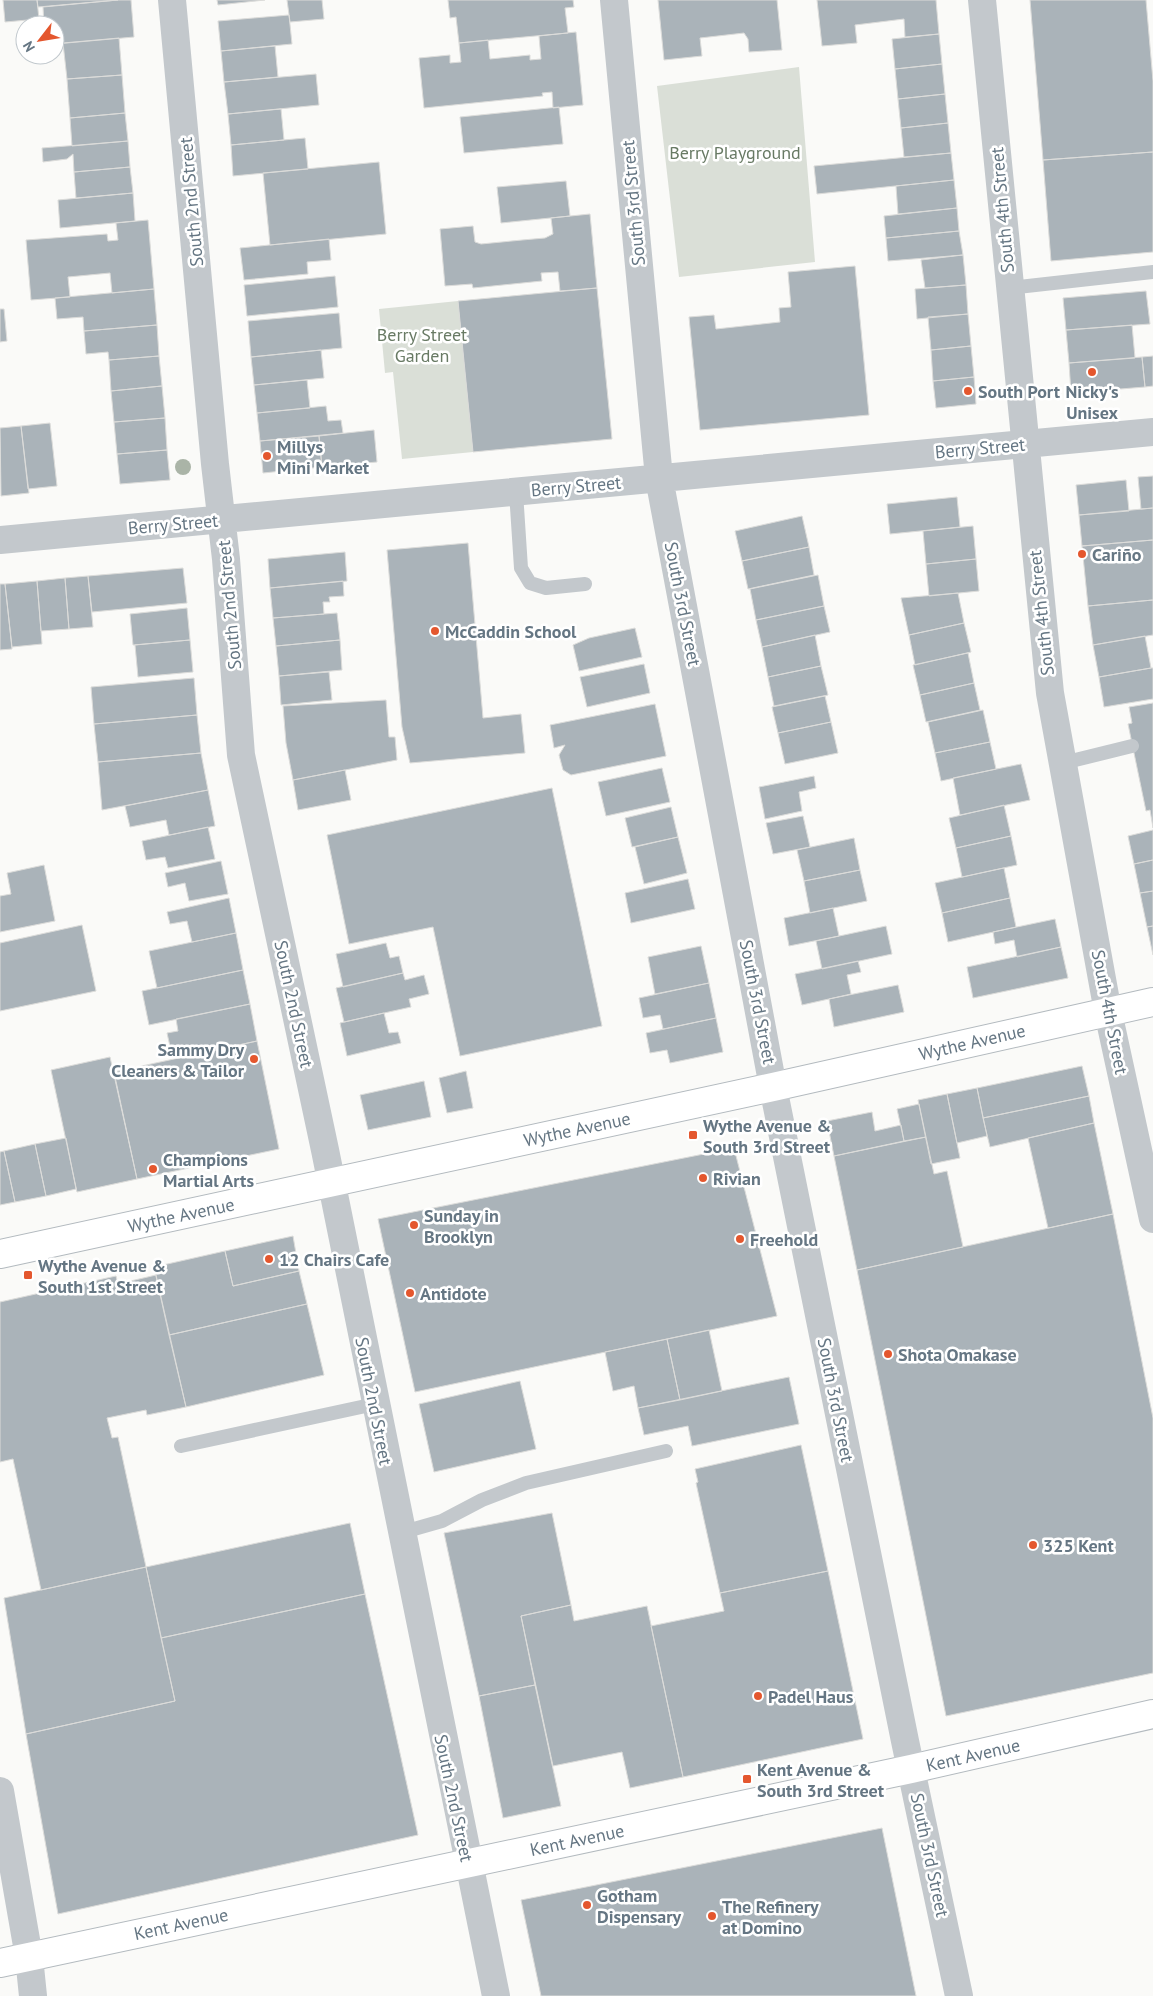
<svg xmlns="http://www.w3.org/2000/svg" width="1153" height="1996" font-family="'PT Sans',sans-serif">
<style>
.green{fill:#dadfd7}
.building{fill:#aab3b9;stroke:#dcdcda}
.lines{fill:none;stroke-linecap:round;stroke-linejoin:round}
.secondary-casing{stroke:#b3babf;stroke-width:30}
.lane{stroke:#c3c8cc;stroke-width:14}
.street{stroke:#c3c8cc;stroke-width:28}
.secondary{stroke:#fff;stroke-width:28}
.tree{fill:#aab4a7}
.poi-dot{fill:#e4572e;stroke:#fff;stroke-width:2}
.labels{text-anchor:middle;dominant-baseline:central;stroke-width:5;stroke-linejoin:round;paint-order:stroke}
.park-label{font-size:18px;fill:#687a64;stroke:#fff}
.street-label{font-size:18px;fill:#657683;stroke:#fff}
.poi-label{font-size:18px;font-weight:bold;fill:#657683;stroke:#fff;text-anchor:start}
</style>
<rect width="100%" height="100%" fill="#fafaf8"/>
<path class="green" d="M799 67 815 262 679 277 657 86Z
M458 301 473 452 402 459 393 372 385 373 379 309Z"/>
<path class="building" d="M3 0H37L39 19 5 22Z
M37 0H118L38 7Z
M118 0H131L134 37 55 44V25H44L43 7Z
M217 0H265L218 5Z
M287 0H322L324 19 290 22Z
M448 0H573L574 7 565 8 568 33 459 43 456 17 450 18Z
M658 0H777L782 50 749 52 748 39 744 33 700 38 702 56 664 60Z
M817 0H936L939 34 905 37 904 19 855 25 857 43 822 46Z
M1030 0H1146L1153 81V152L1043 160Z
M289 15 292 44 221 51 218 21Z
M576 32 583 105 553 108 552 92 542 93 543 96 424 108 419 58 450 55V63L461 62 459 43 488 40 490 59 530 55V60L541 59 539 36Z
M939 34 942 64 895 69 892 39Z
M119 38 122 75 67 79 63 43Z
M275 46 278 77 224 82 221 51Z
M942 64 945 94 898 99 895 69Z
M316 74 319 105 228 114 224 82Z
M122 75 125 113 70 118 67 79Z
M945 94 948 123 901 128 898 99Z
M559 107 563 144 464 153 460 117Z
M281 109 284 140 231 145 228 114Z
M125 113 128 141 72 146 70 118Z
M948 123 951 153 904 157 901 128Z
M305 138 308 169 233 176 231 145Z
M128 141 130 167 74 172 73 154 67 159 43 162 42 148Z
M1153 152V252L1051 261 1043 160Z
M951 153 954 180 817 194 814 166Z
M379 162 386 234 270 245 263 173Z
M130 167 133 193 76 198 74 172Z
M954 180 957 208 898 214 896 186Z
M566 181 570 216 501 223 497 187Z
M133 193 135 221 60 228 58 200Z
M957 208 959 231 886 238 884 216Z
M590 214 597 288 560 291 558 272 541 273 542 281 473 288 472 284 445 286 440 229 473 226 475 242 481 244 522 240 545 238 553 234 551 218Z
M148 220 154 289 112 293 110 273 68 277 70 297 31 300 26 240 107 234 108 241 118 240 116 223Z
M959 231 963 255 888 261 886 238Z
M329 239 331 260 307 262 308 274 244 280 240 248Z
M963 255 966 285 925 288 921 260Z
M855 266 869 415 700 430 689 317 714 315 716 329 780 322 779 308 791 307 788 272Z
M335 276 338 307 247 316 244 285Z
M966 285 968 314 917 319 915 289Z
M597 288 612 439 473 452 458 301Z
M154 289 157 325 84 331 83 317 57 319 55 298Z
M1146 291 1150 324 1066 330 1063 298Z
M0 309H4L7 341 0 342Z
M339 313 342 348 251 357 248 321Z
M968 314 971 346 931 350 928 317Z
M157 325 159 356 109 360 108 352 86 354 84 331Z
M1132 325 1135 358 1069 363 1066 330Z
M971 346 974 377 933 381 931 350Z
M321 350 324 378 254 385 251 357Z
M159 356 162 386 111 391 109 360Z
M1153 356V386L1145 387 1142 357Z
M1142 357 1145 387 1071 393 1069 363Z
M974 377 976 404 936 408 933 381Z
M307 380 310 408 257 413 254 385Z
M162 386 165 418 114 422 111 391Z
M326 406 328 421 341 420 343 433 260 441 257 413Z
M165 418 167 450 117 454 114 422Z
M50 423 57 486 28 489 21 426Z
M21 426 29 493 1 496 0 428Z
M374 430 377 462 322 467 319 436Z
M319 436 322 467 263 473 260 441Z
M167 450 170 480 120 484 117 454Z
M1153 476V508L1141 509 1138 477Z
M1126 480 1129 511 1079 515 1076 485Z
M957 497 960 527 890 534 887 504Z
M1153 508V540L1082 546 1079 515Z
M802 516 809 547 742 561 735 531Z
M973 526 976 559 926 564 923 531Z
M1153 540V600L1088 606 1082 546Z
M468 543 483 718 521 714 525 753 410 763 402 727 387 550Z
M809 547 814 575 748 589 742 561Z
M345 552 347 581 270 588 268 559Z
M976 559 979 591 929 596 926 564Z
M183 568 187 603 92 612 88 576Z
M818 575 824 606 756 620 750 589Z
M88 576 93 627 69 629 65 578Z
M65 578 69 629 41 631 37 581Z
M37 581 42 644 12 647 5 584Z
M343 581 344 596 329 597 330 602H323L324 614 273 618 270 588Z
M0 584H5L12 649 0 650Z
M958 593 964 623 909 635 901 598Z
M1153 600V635L1093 645 1088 606Z
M824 606 830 632 762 647 756 620Z
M187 608 190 640 133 645 130 614Z
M337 613 340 640 276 646 273 618Z
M964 623 971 652 915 665 909 635Z
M635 628 642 657 579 671 573 645 589 638Z
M815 635 821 666 768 677 762 647Z
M1145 636 1151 668 1099 677 1093 645Z
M190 640 193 672 138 677 135 645Z
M340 640 342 670 279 676 276 646Z
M968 653 974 683 920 695 913 665Z
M644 664 650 693 587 707 580 677Z
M821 666 828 695 774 706 768 677Z
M1151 668H1153V699L1104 707 1099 677Z
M329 672 332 700 281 705 279 676Z
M194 678 197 715 94 724 91 687Z
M974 683 980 710 926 722 920 695Z
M825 696 831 722 778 733 772 707Z
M386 700 389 737H395L397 760 293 780 286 743 283 706Z
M1153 703V828L1150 810 1146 811 1128 724 1132 723 1129 707Z
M655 704 666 756 571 775 563 770 559 755 565 745 554 748 550 725Z
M983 710 990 742 935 753 928 722Z
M197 715 201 753 98 762 94 724Z
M831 722 838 753 785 764 778 733Z
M990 742 996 769 941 781 935 753Z
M201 753 208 790 102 810 98 762Z
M1021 764 1030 800 960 815 953 778Z
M662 768 670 802 606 816 598 782Z
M345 770 351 800 298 810 293 780Z
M814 776 816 788 799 792 802 811 765 819 759 787Z
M552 788 602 1026 460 1056 433 927 349 944 327 835Z
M208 790 215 826 169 835 166 820 130 827 125 806Z
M1004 805 1011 836 956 848 949 818Z
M671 807 678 837 632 847 625 818Z
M803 816 810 847 773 854 766 823Z
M208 827 215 859 168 868 165 857 146 860 142 841Z
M1153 830V860L1134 864 1128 836Z
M1011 836 1017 865 962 877 956 848Z
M678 837 687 873 644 884 635 847Z
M854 838 860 870 804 881 797 850Z
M1153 860V891L1140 893 1134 864Z
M221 861 228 894 189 901 185 883 168 887 165 873Z
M44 865 55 921 0 932V896L11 894 7 873Z
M1004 868 1010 898 942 913 935 883Z
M860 870 867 901 810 913 804 881Z
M688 879 695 909 631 923 625 893Z
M1153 891V926L1147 927 1140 893Z
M229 898 236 933 192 942 187 921 170 924 167 912Z
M1010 898 1016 927 948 942 942 913Z
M833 908 839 936 789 946 784 918Z
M1055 919 1061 947 1017 957 1014 940 995 944 993 932Z
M82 925 96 991 0 1011V943Z
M886 926 892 954 822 969 816 941Z
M1153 926V955L1147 927Z
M236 933 243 970 157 988 149 951Z
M386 943 390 958 399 956 403 973 343 987 336 954Z
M701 946 709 983 655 994 648 957Z
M1061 947 1068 978 973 998 967 967Z
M858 961 861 972 847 975 851 994 802 1005 795 974Z
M243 970 250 1004 149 1025 142 991Z
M403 973 405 980 424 975 429 994 409 999 411 1007 344 1022 336 988Z
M709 983 716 1018 663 1029 660 1015 643 1018 639 998Z
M898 985 904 1012 834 1027 829 999Z
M250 1004 257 1041 184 1057 182 1048 171 1051 167 1033 178 1031 176 1019Z
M384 1013 389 1033 398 1032 401 1043 347 1056 340 1023Z
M716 1018 723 1052 670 1063 667 1050 650 1053 646 1033Z
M257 1041 279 1149 137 1179 114 1072Z
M110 1057 137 1179 77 1192 51 1070Z
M1082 1066 1089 1096 983 1118 977 1088Z
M466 1071 473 1108 447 1113 439 1078Z
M424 1081 431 1117 368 1130 360 1095Z
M977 1088 987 1136 957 1143 947 1094Z
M947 1094 960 1158 931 1164 918 1100Z
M1089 1096 1094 1123 990 1147 983 1118Z
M919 1104 926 1137 904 1141 897 1109Z
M872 1112 875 1131 901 1125 904 1141 834 1156 827 1121Z
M1094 1123 1113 1214 1048 1228 1028 1138Z
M926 1137 934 1174 947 1171 963 1247 857 1270 834 1156Z
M66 1138 76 1189 46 1196 35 1144Z
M35 1144 46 1196 15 1202 4 1151Z
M734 1148 777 1316 415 1392 378 1219Z
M4 1151 15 1202 0 1205V1152Z
M1113 1214 1153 1418V1673L946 1716 857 1270Z
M293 1236 299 1271 233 1286 225 1251Z
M225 1251 233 1286 299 1271 307 1304 169 1335 154 1267Z
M156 1275 186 1407 147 1415 146 1410 107 1418 112 1438 118 1437 146 1567 41 1590 13 1459 0 1462V1302L116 1276 118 1284Z
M307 1304 324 1375 186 1407 169 1335Z
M709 1330 722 1391 680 1400 667 1339Z
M667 1339 680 1400 638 1408 634 1386 613 1391 605 1352Z
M789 1377 799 1424 692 1446 688 1426 644 1435 638 1408Z
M520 1381 536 1449 434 1472 419 1404Z
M801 1445 828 1571 720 1593 696 1483 698 1482 695 1469Z
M552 1513 571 1605 521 1616 535 1685 479 1696 444 1533Z
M350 1523 365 1594 161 1638 146 1567Z
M146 1567 175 1701 26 1734 4 1598Z
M828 1571 863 1739 683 1777 651 1626 724 1611 720 1593Z
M365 1594 418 1835 58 1914 26 1734 175 1701 161 1638Z
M571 1605 574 1621 647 1606 683 1777 630 1788 622 1752 553 1766 521 1616Z
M535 1685 561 1806 503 1818 479 1696Z
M882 1828 916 1996H541L521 1900Z"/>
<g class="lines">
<defs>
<path id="secondary" d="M0 1254 773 1087 1153 1002
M0 1963 911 1769 1153 1714"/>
</defs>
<use href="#secondary" class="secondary-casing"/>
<path class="lane" d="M1009 288 1153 272
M516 492 521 568 530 583 546 588 585 584
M1063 763 1132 746
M181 1446 375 1404
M400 1533 442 1521 482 1500 526 1483 666 1451"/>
<path class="street" d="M172 0 215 464 226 559 241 755 325 1150 496 1996
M614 0 659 478 773 1087 905 1741 959 1996
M982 0 1050 693 1108 1012 1153 1219
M0 540 1153 432
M0 1791 29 1957 33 1996"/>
<use href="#secondary" class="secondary"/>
</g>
<circle class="tree" cx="183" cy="467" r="8"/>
<g class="poi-dot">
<circle cx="1092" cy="372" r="5"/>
<circle cx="968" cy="391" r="5"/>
<circle cx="267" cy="456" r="5"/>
<circle cx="1082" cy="554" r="5"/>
<circle cx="435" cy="631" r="5"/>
<circle cx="254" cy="1059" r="5"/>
<rect x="688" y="1130" width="10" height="10" rx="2.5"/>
<circle cx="153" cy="1169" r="5"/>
<circle cx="703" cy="1178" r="5"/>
<circle cx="414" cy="1225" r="5"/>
<circle cx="740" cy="1239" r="5"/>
<circle cx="269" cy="1259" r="5"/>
<rect x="23" y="1270" width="10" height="10" rx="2.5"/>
<circle cx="410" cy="1293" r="5"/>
<circle cx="888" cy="1354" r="5"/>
<circle cx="1033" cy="1545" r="5"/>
<circle cx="758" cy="1696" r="5"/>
<rect x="742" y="1774" width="10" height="10" rx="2.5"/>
<circle cx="587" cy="1905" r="5"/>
<circle cx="712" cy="1916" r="5"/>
</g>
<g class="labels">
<g class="park-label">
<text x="735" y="152">Berry Playground</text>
<text x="422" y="334">Berry Street<tspan x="422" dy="21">Garden</tspan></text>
</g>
<g class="street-label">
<text transform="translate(191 202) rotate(-95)">South 2nd Street</text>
<text transform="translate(633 203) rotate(-95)">South 3rd Street</text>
<text transform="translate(1002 210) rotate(-95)">South 4th Street</text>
<text transform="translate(980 448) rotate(-5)">Berry Street</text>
<text transform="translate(576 486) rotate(-5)">Berry Street</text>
<text transform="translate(173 524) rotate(-5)">Berry Street</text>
<text transform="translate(683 604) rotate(79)">South 3rd Street</text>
<text transform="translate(229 605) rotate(-95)">South 2nd Street</text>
<text transform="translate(1041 613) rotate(-96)">South 4th Street</text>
<text transform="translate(758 1002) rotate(79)">South 3rd Street</text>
<text transform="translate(294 1004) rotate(78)">South 2nd Street</text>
<text transform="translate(1110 1012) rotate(79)">South 4th Street</text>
<text transform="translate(972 1042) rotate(-13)">Wythe Avenue</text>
<text transform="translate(577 1129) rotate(-12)">Wythe Avenue</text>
<text transform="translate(181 1215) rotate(-12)">Wythe Avenue</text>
<text transform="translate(836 1400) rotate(79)">South 3rd Street</text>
<text transform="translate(374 1401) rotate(79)">South 2nd Street</text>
<text transform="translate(973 1755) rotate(-13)">Kent Avenue</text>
<text transform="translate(454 1798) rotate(78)">South 2nd Street</text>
<text transform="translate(577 1840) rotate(-12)">Kent Avenue</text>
<text transform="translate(930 1855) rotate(78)">South 3rd Street</text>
<text transform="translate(181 1924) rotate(-12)">Kent Avenue</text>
</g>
<g class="poi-label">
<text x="978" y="391">South Port</text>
<text x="1092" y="391" text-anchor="middle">Nicky's<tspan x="1092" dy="21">Unisex</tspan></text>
<text x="277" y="446">Millys<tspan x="277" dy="21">Mini Market</tspan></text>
<text x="1092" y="554">Cariño</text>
<text x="445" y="631">McCaddin School</text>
<text x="244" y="1049" text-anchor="end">Sammy Dry<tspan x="244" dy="21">Cleaners &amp; Tailor</tspan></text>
<text x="703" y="1125">Wythe Avenue &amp;<tspan x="703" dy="21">South 3rd Street</tspan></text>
<text x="163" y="1159">Champions<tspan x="163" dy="21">Martial Arts</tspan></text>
<text x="713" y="1178">Rivian</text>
<text x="424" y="1215">Sunday in<tspan x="424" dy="21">Brooklyn</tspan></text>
<text x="750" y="1239">Freehold</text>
<text x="279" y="1259">12 Chairs Cafe</text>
<text x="38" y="1265">Wythe Avenue &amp;<tspan x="38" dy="21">South 1st Street</tspan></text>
<text x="420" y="1293">Antidote</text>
<text x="898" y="1354">Shota Omakase</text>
<text x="1043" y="1545">325 Kent</text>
<text x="768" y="1696">Padel Haus</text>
<text x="757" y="1769">Kent Avenue &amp;<tspan x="757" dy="21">South 3rd Street</tspan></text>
<text x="597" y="1895">Gotham<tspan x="597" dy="21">Dispensary</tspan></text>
<text x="722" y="1906">The Refinery<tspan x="722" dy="21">at Domino</tspan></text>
</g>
</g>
<g transform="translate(40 40) rotate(239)"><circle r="24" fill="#ffffff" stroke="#c1c8cd"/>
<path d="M0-4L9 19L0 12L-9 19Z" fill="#e4572e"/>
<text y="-8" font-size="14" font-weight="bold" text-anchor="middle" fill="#657683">N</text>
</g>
</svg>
